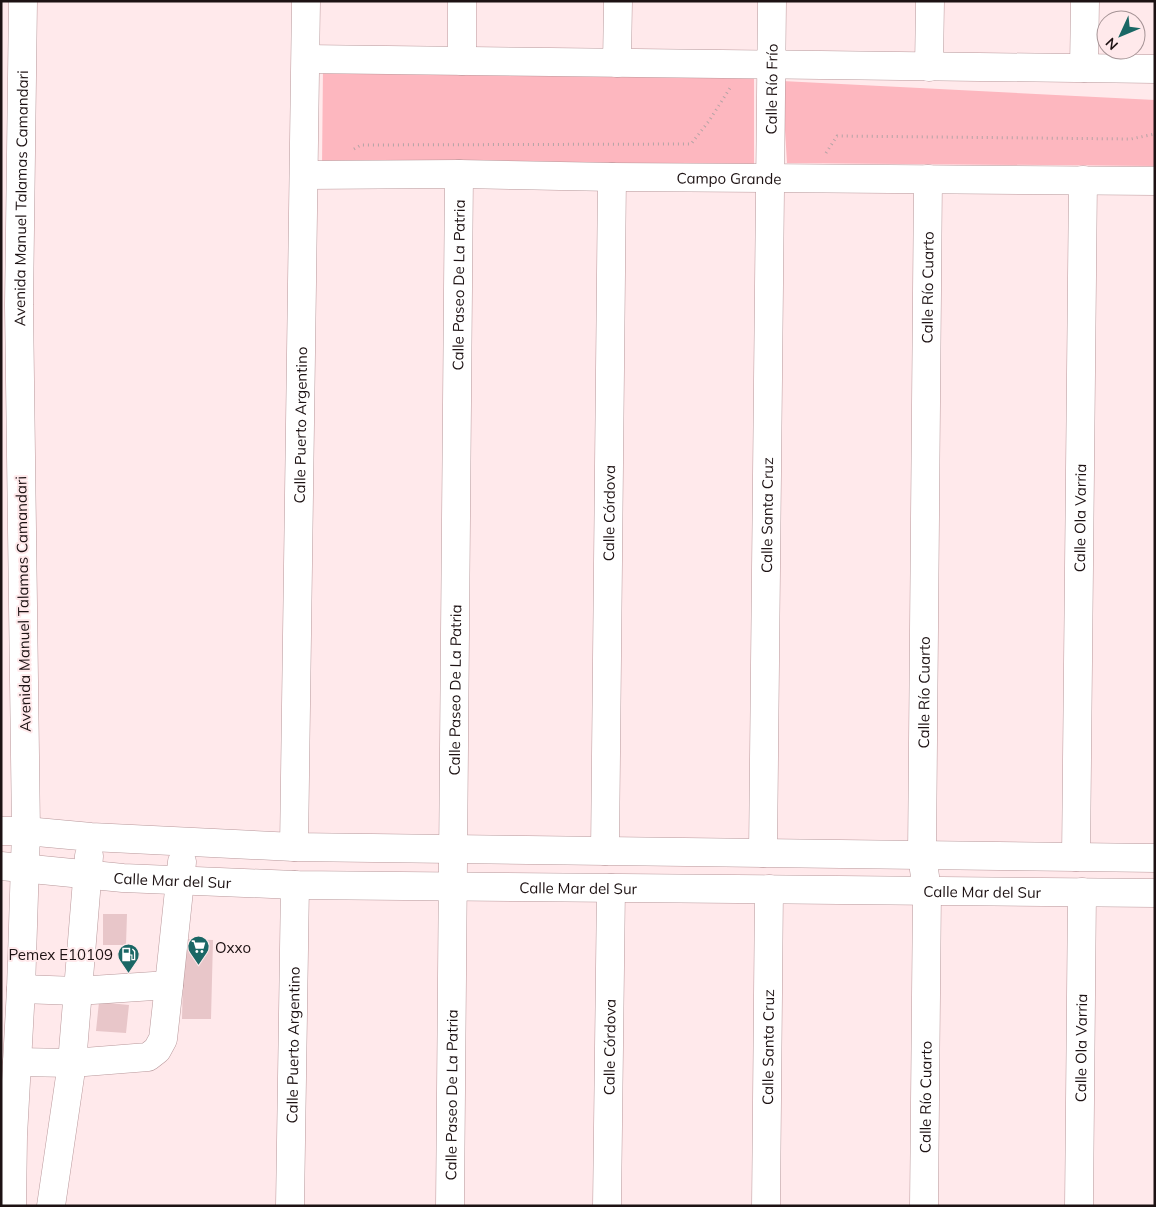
<svg xmlns="http://www.w3.org/2000/svg" width="1156" height="1207" font-family="Mulish,sans-serif">
<style>
.green{fill:#fdb7bf}
.building{fill:#e8c6c9}
.lines{fill:none;stroke-linecap:round;stroke-linejoin:round}
.minor-casing{stroke:#b9989b;stroke-width:29}
.major-casing{stroke:#b9989b;stroke-width:29}
.path{stroke:#b5a3a5;stroke-width:3;stroke-dasharray:1 4;stroke-linecap:butt}
.minor{stroke:#fff;stroke-width:28}
.major{stroke:#fff;stroke-width:28}
.labels{text-anchor:middle;dominant-baseline:central;stroke-width:4;stroke-linejoin:round;paint-order:stroke}
.street-label{font-size:15px;fill:#1d1213;stroke:#ffe9eb}
.poi-label{font-size:15px;fill:#1d1213;stroke:#ffe9eb;text-anchor:start}
</style>
<rect width="100%" height="100%" fill="#ffe9eb"/>
<path class="green" d="M323 67 754 71V172L322 167Z
M782 81 1155 100V166L787 163Z"/>
<path class="building" d="M103 914H127L126 945H103Z
M184 939 213 940 211 1019H182Z
M99 1002 129 1005 126 1033 96 1031Z"/>
<g class="lines">
<defs>
<g id="minor">
<path d="M306 59 1155 69"/>
<path d="M462 61V1"/>
<path d="M617 63 618 1"/>
<path d="M929 67 930 1"/>
<path d="M1084 68 1085 1"/>
<path id="s1" d="M304 175 459 174 612 177 1155 181"/>
<path d="M1 831H26L91 837 294 847 1155 858"/>
<path id="s2" d="M294 847 306 1"/>
<path id="s3" d="M605 851 612 177"/>
<path id="s4" d="M763 853 772 1"/>
<path id="s5" d="M1076 857 1083 180"/>
<path id="s6" d="M1 866 123 878 295 885 1155 893"/>
<path d="M169 985 182 862"/>
<path d="M17 1062 72 1063 148 1057 157 1050 163 1039 169 985 77 991 21 989"/>
<path d="M51 1206 72 1063 89 856"/>
<path id="s7" d="M290 1206 295 885"/>
<path id="s8" d="M450 1206 459 174"/>
<path id="s9" d="M607 1206 611 888"/>
<path id="s10" d="M766 1206 769 889"/>
<path id="s11" d="M924 1206 927 891 922 855 928 179"/>
<path id="s12" d="M1079 1206 1082 892"/>
</g>
<g id="major">
<path id="s13" d="M12 1206 13 1136 21 989 26 831 19 305 23 1"/>
</g>
</defs>
<use href="#minor" class="minor-casing"/>
<use href="#major" class="major-casing"/>
<path class="path" d="M354 149 361 145 691 144 709 121 730 88
M826 153 837 136 1131 139 1155 134"/>
<use href="#minor" class="minor"/>
<use href="#major" class="major"/>
</g>
<defs>
<symbol id="supermarket-pin" viewBox="-11 -11 22 30"><path d="M0 17L-7.5 6A9.5 9.5 0 1 1 7.5 6Z" fill="#1a6765" stroke="#ffe9eb"/><path d="M-6-5.5h2.5l.6 2H6L4.5 2H-2.5L-4.4-4H-6ZM-1.5 3.2a1.3 1.3 0 1 0 .1 0ZM3 3.2a1.3 1.3 0 1 0 .1 0Z" fill="#fff"/></symbol>
<symbol id="fuel-pin" viewBox="-11 -11 22 30"><path d="M0 17L-7.5 6A9.5 9.5 0 1 1 7.5 6Z" fill="#1a6765" stroke="#ffe9eb"/><path d="M-5.5-6h7V0h2V4h1.3V-2.5L3-4.5l.8-.8L6-3V5H2.5V1h-1V6h-7ZM-4.2-4.7v3.2H.2V-4.7Z" fill="#fff"/></symbol>
</defs>
<g fill-rule="evenodd">
<use href="#supermarket-pin" x="186" y="934" width="25" height="34"/>
<use href="#fuel-pin" x="116" y="942" width="25" height="34"/>
</g>
<g class="labels">
<g class="street-label">
<text stroke="none"><textPath href="#s4" startOffset="764">Calle Río Frío</textPath></text>
<text stroke="none"><textPath href="#s1" startOffset="425">Campo Grande</textPath></text>
<text stroke="none"><textPath href="#s13" startOffset="1008">Avenida Manuel Talamas Camandari</textPath></text>
<text stroke="none"><textPath href="#s8" startOffset="921">Calle Paseo De La Patria</textPath></text>
<text stroke="none"><textPath href="#s11" startOffset="919">Calle Río Cuarto</textPath></text>
<text stroke="none"><textPath href="#s2" startOffset="422">Calle Puerto Argentino</textPath></text>
<text stroke="none"><textPath href="#s3" startOffset="338">Calle Córdova</textPath></text>
<text stroke="none"><textPath href="#s4" startOffset="338">Calle Santa Cruz</textPath></text>
<text stroke="none"><textPath href="#s5" startOffset="339">Calle Ola Varria</textPath></text>
<text transform="translate(23 604) rotate(-91)">Avenida Manuel Talamas Camandari</text>
<text stroke="none"><textPath href="#s8" startOffset="516">Calle Paseo De La Patria</textPath></text>
<text stroke="none"><textPath href="#s11" startOffset="514">Calle Río Cuarto</textPath></text>
<text stroke="none"><textPath href="#s6" startOffset="172">Calle Mar del Sur</textPath></text>
<text stroke="none"><textPath href="#s6" startOffset="578">Calle Mar del Sur</textPath></text>
<text stroke="none"><textPath href="#s6" startOffset="982">Calle Mar del Sur</textPath></text>
<text stroke="none"><textPath href="#s7" startOffset="161">Calle Puerto Argentino</textPath></text>
<text stroke="none"><textPath href="#s9" startOffset="159">Calle Córdova</textPath></text>
<text stroke="none"><textPath href="#s10" startOffset="159">Calle Santa Cruz</textPath></text>
<text stroke="none"><textPath href="#s12" startOffset="158">Calle Ola Varria</textPath></text>
<text stroke="none"><textPath href="#s8" startOffset="111">Calle Paseo De La Patria</textPath></text>
<text stroke="none"><textPath href="#s11" startOffset="109">Calle Río Cuarto</textPath></text>
</g>
<g class="poi-label">
<text x="215" y="947">Oxxo</text>
<text x="113" y="954" text-anchor="end">Pemex E10109</text>
</g>
</g>
<rect width="1156" height="1207" fill="none" stroke="#1d1213" stroke-width="5"/>
<g transform="translate(1121 35) rotate(226)"><circle r="24" fill="#ffe9eb" stroke="#a59395"/>
<path d="M0-4L9 19L0 12L-9 19Z" fill="#1a6765"/>
<text y="-8" font-size="14" font-weight="bold" text-anchor="middle" fill="#1d1213">N</text>
</g>
</svg>
